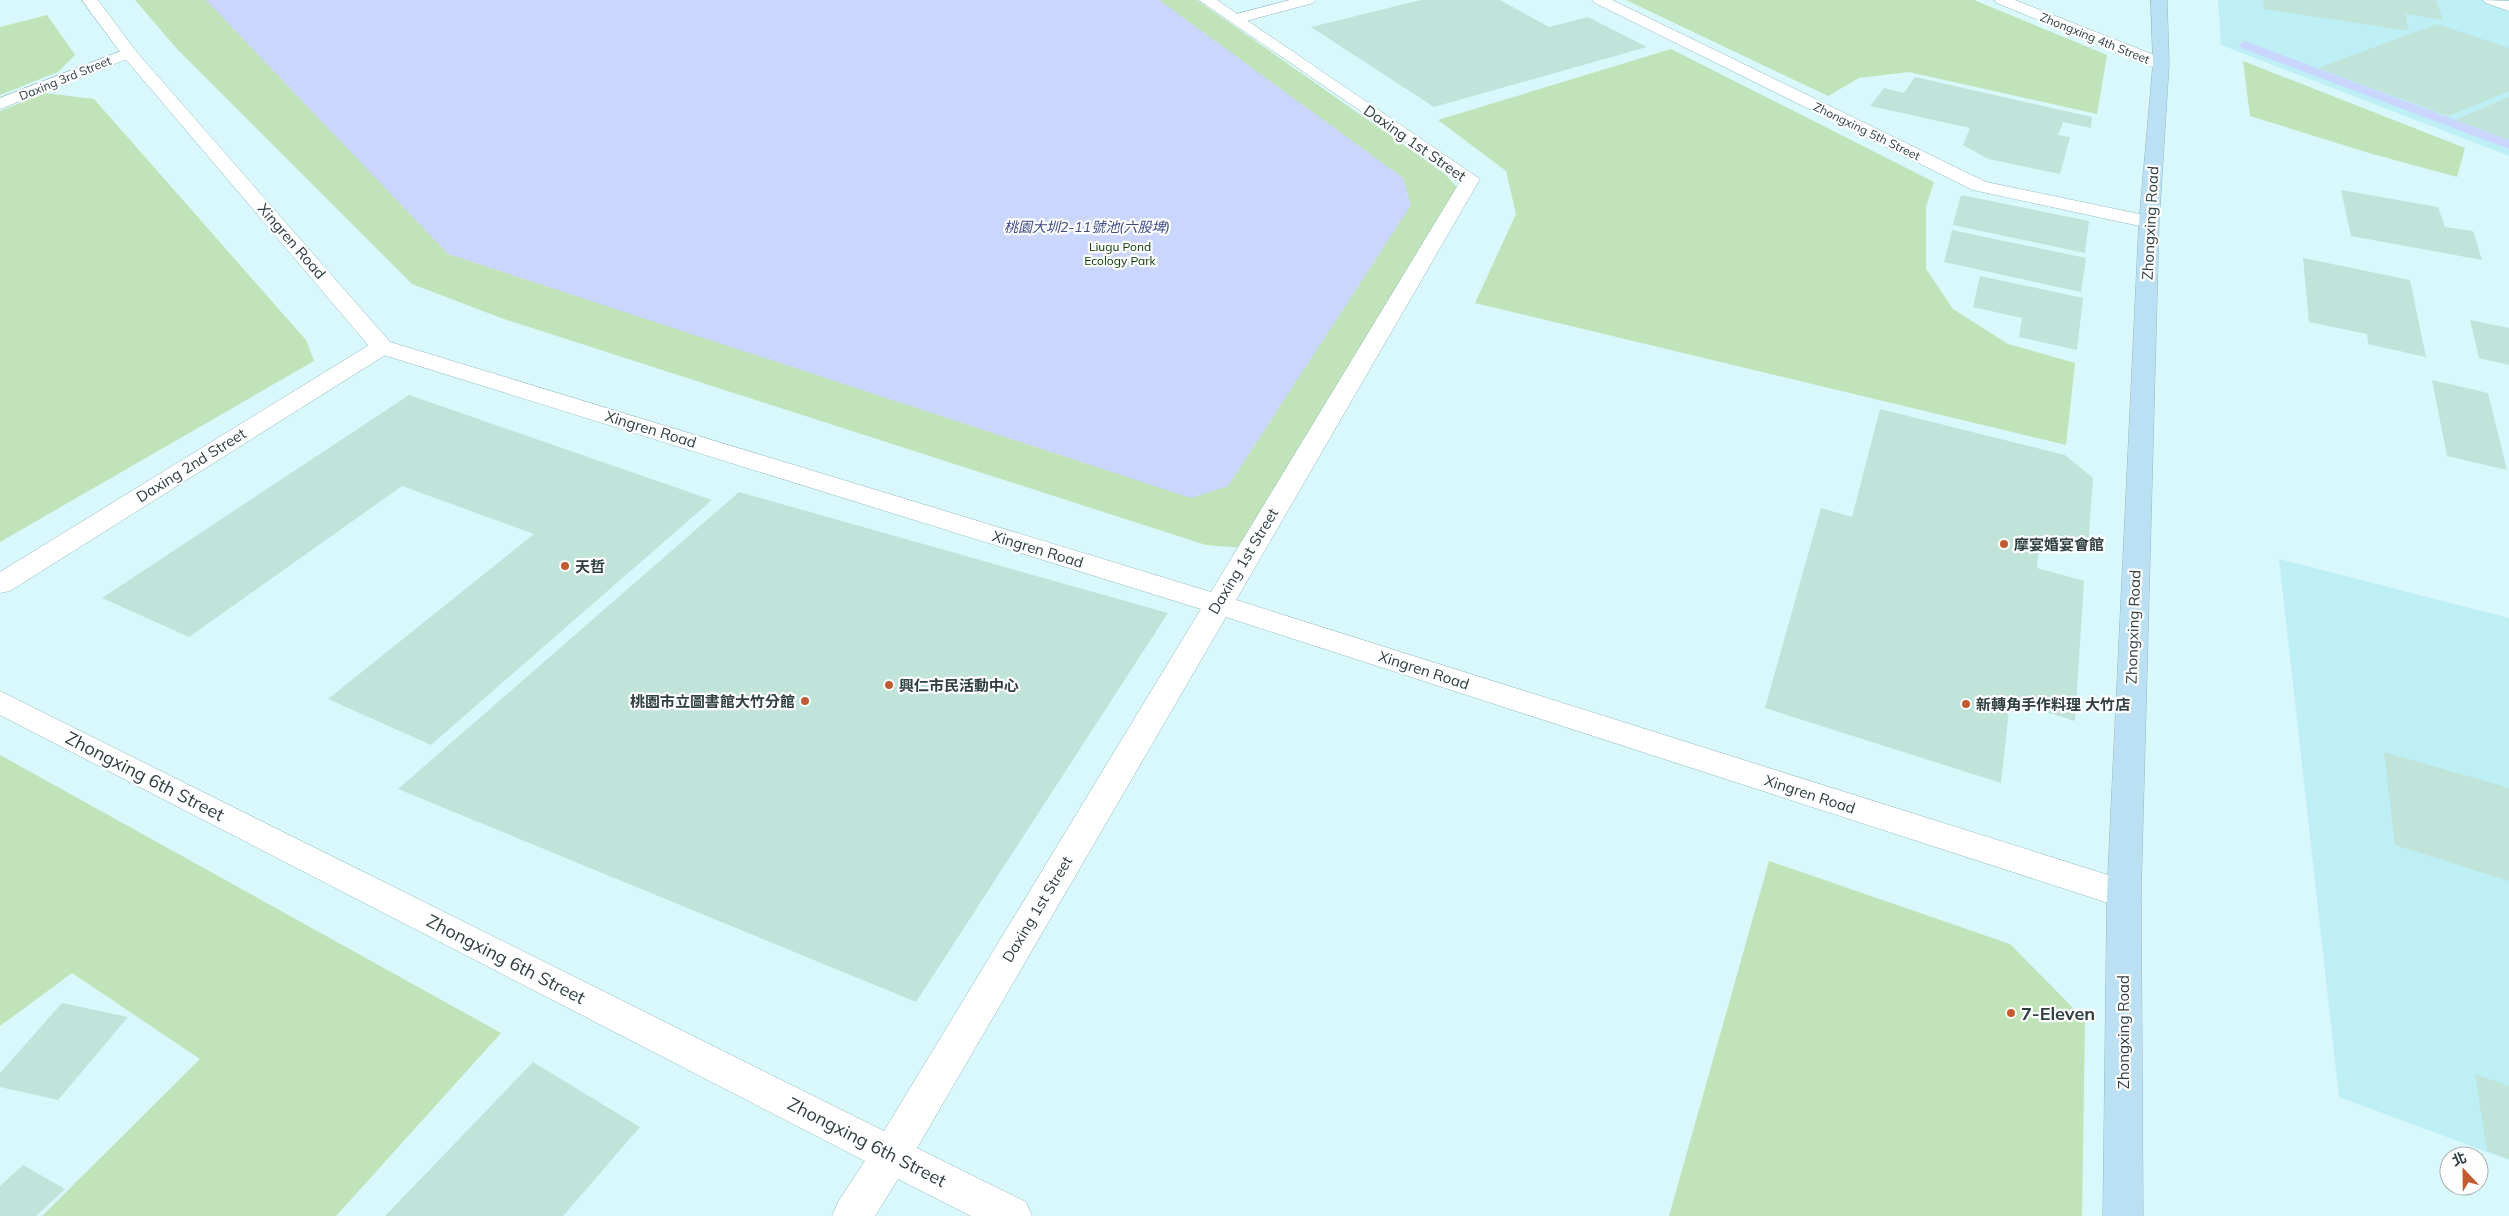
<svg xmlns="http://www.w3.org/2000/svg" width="2509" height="1216" font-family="Mulish,'Noto Sans TC',sans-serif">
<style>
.built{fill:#bdeff5}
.green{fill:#c0e3b9}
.water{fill:#cad6fe}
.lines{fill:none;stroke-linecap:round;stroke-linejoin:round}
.stream{fill:#cad6fe;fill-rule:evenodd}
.building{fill:#c0e4d9}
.lane-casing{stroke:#93b9be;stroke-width:1}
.street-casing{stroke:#93b9be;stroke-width:1}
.secondary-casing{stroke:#93b9be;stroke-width:1}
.lane{fill:#fff;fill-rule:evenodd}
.street{fill:#fff;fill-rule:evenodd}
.secondary{fill:#bce0f3;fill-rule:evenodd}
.poi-dot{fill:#c25b2f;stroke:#fefefe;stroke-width:2}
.labels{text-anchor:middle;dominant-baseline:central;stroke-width:4.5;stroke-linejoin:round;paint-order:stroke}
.far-street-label{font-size:12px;fill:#304042;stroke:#fefefe}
.far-park-label{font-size:12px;fill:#053800;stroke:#fefefe}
.far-water-label{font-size:14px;font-style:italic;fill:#3d4a86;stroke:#fefefe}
.street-label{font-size:15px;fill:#304042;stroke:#fefefe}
.poi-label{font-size:15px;font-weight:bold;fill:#304042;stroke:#fefefe;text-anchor:start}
.near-street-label{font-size:18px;fill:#304042;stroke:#fefefe}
.near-poi-label{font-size:18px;font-weight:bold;fill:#304042;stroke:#fefefe;text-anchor:start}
</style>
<rect width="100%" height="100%" fill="#d9f8fc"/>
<path class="built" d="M2218 0H2509V156L2221 45Z
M2279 559 2509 618V1160L2339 1097Z"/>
<path class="green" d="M135 0H1197L1445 174 1459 190 1242 548 1206 545 501 318 412 284 178 50Z
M1626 0H1974L2107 55 2097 114 1909 72 1859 78 1828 96Z
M47 15 75 55 58 72 0 95V27Z
M1671 49 1934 182 1926 207V269L1953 309 2008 344 2075 363 2066 445 1475 303 1516 214 1506 171 1438 120Z
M2243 61 2465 148 2457 177 2369 153 2250 116Z
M45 93 94 99 306 340 314 361 0 542V111Z
M0 755 501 1033 336 1216H42L200 1059 72 973 0 1026Z
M1769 861 2010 944 2085 1020 2082 1216H1669Z"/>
<path class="water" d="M206 0H1159L1403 178 1411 205 1228 486 1191 498 448 254Z"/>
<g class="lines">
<path class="stream" d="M2245 41 2509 140V149L2241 48 2239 45Z"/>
</g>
<path class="building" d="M1421 0H1500L1549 27 1588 17 1647 47 1434 107 1311 27Z
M2263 0H2436L2443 20 2405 14 2409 31 2264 9Z
M2437 24 2509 48V91L2448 116 2318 68Z
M1915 77 2092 117 2091 128 2063 122 2058 135 2070 137 2060 174 1988 159 1963 145 1970 128 1870 106 1884 88 1904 93Z
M2509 97V140L2455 120Z
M2341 190 2438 207 2445 227 2473 231 2482 260 2351 236Z
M1961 195 2089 221 2085 253 1953 225Z
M1952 230 2086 258 2081 292 1944 262Z
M2303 258 2410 280 2426 357 2368 344 2367 334 2309 322Z
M1980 276 2083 298 2077 350 2019 337 2022 318 1973 307Z
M2470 320 2509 328V365L2479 358Z
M2432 380 2488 393 2507 470 2447 456Z
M409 395 712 500 431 745 328 699 534 534 402 486 189 637 102 598Z
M1880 409 2065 455 2093 478 2088 549 2040 536 2037 568 2084 581 2075 721 2010 701 2001 783 1765 708 1821 508 1852 517Z
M739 492 1168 613 916 1002 398 789Z
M2384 752 2509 788V881L2395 845Z
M62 1003 128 1017 58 1100 0 1087V1073Z
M533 1062 640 1127 563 1216H385Z
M2475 1074 2509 1086V1159L2487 1151Z
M23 1165 65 1189 36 1216H0V1186Z"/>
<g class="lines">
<defs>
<path id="lane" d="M1290 0H1316L1313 3 1235 24 1227 19 1229 16Z
M2483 0 2509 1V11L2486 3Z
M129 48 135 50 137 53 135 56 0 109V98Z
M382 340 390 342 393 347 390 352 10 591 0 593V572L374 342Z"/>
<path id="street" d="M82 0H98L135 50 390 342 1211 592 1461 180 1199 0H1217L1480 179 1236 600 2124 880 2136 884 2141 894 2136 904 2124 908 1226 617 917 1148 1026 1202 1032 1216H971L898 1179 875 1216H832L838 1202 865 1161 0 715V691L884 1131 1201 609 374 352 123 56Z
M1592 0H1612L1986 182 2149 216 2156 218 2159 222 2156 226 2149 228 1973 190 1595 3Z
M1994 0H2015L2167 60 2169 64 2167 68H2155L1997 3Z"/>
<path id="secondary" d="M2151 0H2167L2169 64 2159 222 2141 894 2143 1216H2103L2107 894 2139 222 2153 64Z"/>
</defs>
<use href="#lane" class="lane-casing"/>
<use href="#street" class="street-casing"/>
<use href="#secondary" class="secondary-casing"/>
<use href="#lane" class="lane"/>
<use href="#street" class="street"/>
<use href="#secondary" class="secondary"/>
</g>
<g class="poi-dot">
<circle cx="2004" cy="544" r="5"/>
<circle cx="565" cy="566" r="5"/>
<circle cx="889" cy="685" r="5"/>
<circle cx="805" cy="701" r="5"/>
<circle cx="1966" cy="704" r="5"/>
<circle cx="2011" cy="1013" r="5"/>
</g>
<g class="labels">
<g class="far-street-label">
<text transform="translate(2095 38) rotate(22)">Zhongxing 4th Street</text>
<text transform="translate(65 78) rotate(-22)">Daxing 3rd Street</text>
<text transform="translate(1867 131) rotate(26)">Zhongxing 5th Street</text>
</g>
<g class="far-park-label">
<text x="1120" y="246">Liugu Pond<tspan x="1120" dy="14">Ecology Park</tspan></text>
</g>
<g class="far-water-label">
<text x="1087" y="227">桃園大圳2-11號池(六股埤)</text>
</g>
<g class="street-label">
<text transform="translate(1415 143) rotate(35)">Daxing 1st Street</text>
<text transform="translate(2150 223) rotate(-87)">Zhongxing Road</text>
<text transform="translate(292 241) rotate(49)">Xingren Road</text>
<text transform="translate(651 429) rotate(17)">Xingren Road</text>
<text transform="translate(191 465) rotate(-32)">Daxing 2nd Street</text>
<text transform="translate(1038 549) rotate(17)">Xingren Road</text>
<text transform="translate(1243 561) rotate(-59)">Daxing 1st Street</text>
<text transform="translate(2133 627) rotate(-88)">Zhongxing Road</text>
<text transform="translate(1424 670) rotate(18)">Xingren Road</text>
<text transform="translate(1810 794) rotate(18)">Xingren Road</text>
<text transform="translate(1037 909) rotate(-59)">Daxing 1st Street</text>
<text transform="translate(2123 1032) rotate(-90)">Zhongxing Road</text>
</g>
<g class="poi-label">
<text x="2014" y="544">摩宴婚宴會館</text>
<text x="575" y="566">天哲</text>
<text x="899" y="685">興仁市民活動中心</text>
<text x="795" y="701" text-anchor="end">桃園市立圖書館大竹分館</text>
<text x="1976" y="704">新轉角手作料理 大竹店</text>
</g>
<g class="near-street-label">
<text transform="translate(145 776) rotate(27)">Zhongxing 6th Street</text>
<text transform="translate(506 959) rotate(27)">Zhongxing 6th Street</text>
<text transform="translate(867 1142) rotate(27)">Zhongxing 6th Street</text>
</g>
<g class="near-poi-label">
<text x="2021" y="1013">7-Eleven</text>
</g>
</g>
<g transform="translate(2464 1171) rotate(338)"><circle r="24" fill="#fefefe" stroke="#acb2b3"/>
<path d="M0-4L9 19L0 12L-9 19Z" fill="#c25b2f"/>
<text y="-8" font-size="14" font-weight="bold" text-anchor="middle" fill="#304042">北</text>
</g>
</svg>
